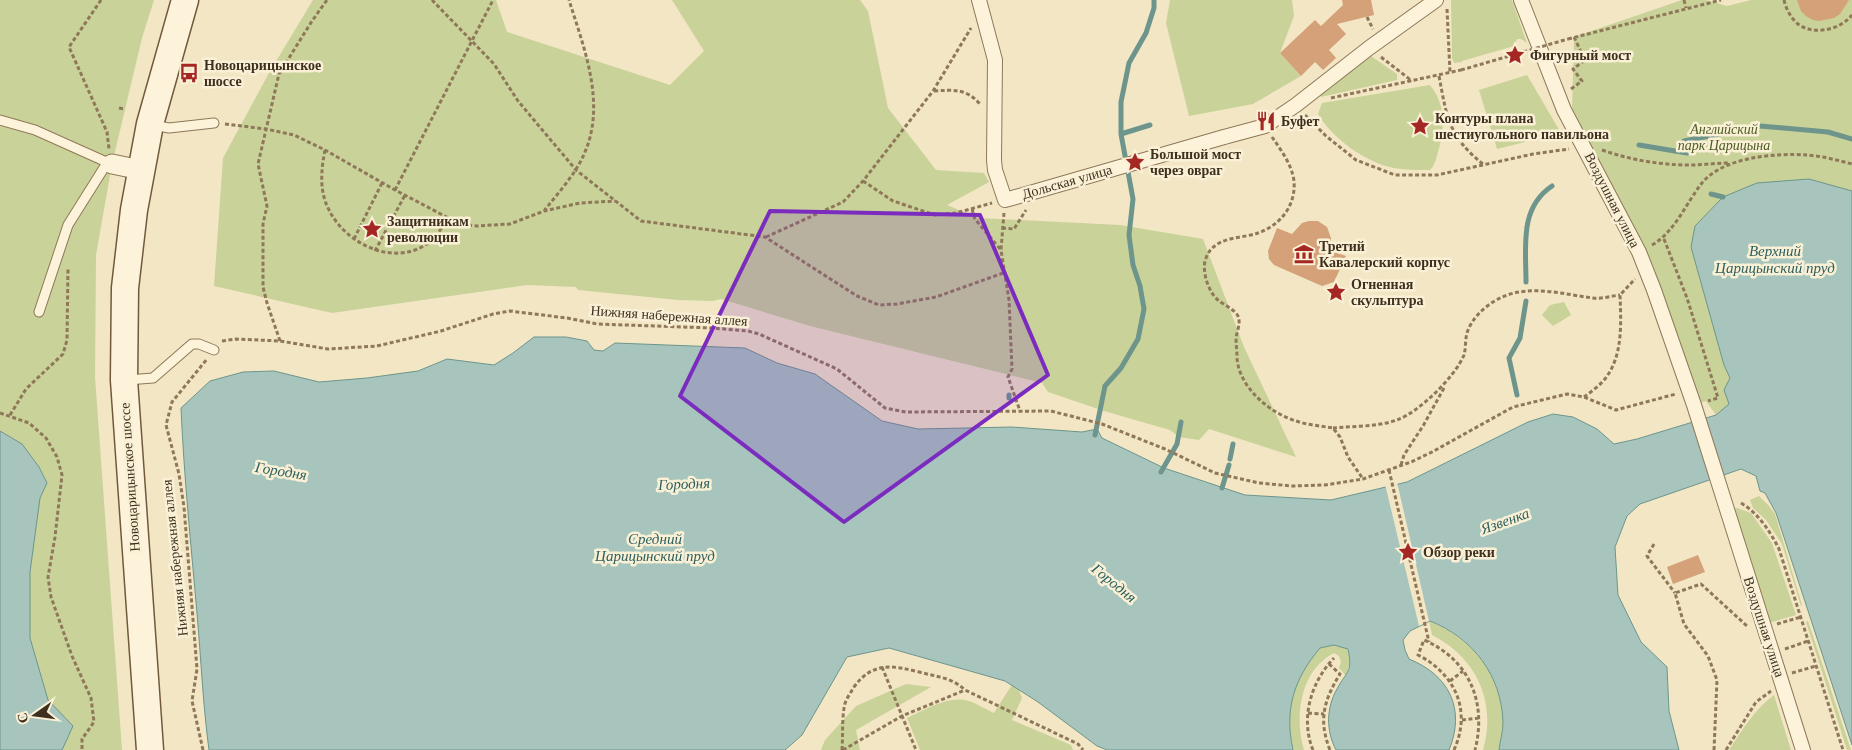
<svg xmlns="http://www.w3.org/2000/svg" width="1852" height="750" font-family="Georgia,serif">
<style>
.green{fill:#c9d298}
.water{fill:#a7c5bd;stroke:#6d958c}
.pier{fill:#f2e6c5}
.lines{fill:none;stroke-linecap:round;stroke-linejoin:round}
.stream{stroke:#6d958c;stroke-width:5}
.building{fill:#d4a178}
.service-casing{stroke:#8f7859;stroke-width:11}
.pedestrian-casing{stroke:#8f7859;stroke-width:16}
.minor-casing{stroke:#8f7859;stroke-width:21}
.secondary-casing{stroke:#71593c;stroke-width:29}
.path{stroke:#8f7859;stroke-width:3;stroke-dasharray:4 2.5;stroke-linecap:butt}
.service{stroke:#fcf3da;stroke-width:9}
.pedestrian{stroke:#fcf3da;stroke-width:14}
.minor{stroke:#fcf3da;stroke-width:19}
.secondary{stroke:#fcf3da;stroke-width:26}
.pedestrian-bridge-casing{stroke:#8f7859;stroke-width:16;stroke-linecap:butt}
.path-bridge{stroke:#8f7859;stroke-width:3;stroke-dasharray:4 2.5;stroke-linecap:butt}
.pedestrian-bridge{stroke:#fcf3da;stroke-width:14}
.marked{fill:#7b2cbf;fill-opacity:0.2;stroke:#7b2cbf;stroke-width:4;stroke-linejoin:round}
.labels{text-anchor:middle;dominant-baseline:central;stroke-width:5;stroke-linejoin:round;paint-order:stroke}
.poi-label{font-size:14px;font-weight:bold;fill:#3e2f1e;stroke:#f9f0d6;text-anchor:start}
.park-label{font-size:14px;font-style:italic;fill:#4c5c23;stroke:#f9f0d6}
.street-label{font-size:14px;fill:#3e2f1e;stroke:#f9f0d6}
.water-label{font-size:15px;font-style:italic;fill:#2c5f5e;stroke:#f9f0d6}
</style>
<rect width="100%" height="100%" fill="#f2e6c5"/>
<path class="green" d="M0 0H154L142 38 112 164 96 255 95 377 122 750H0Z
M313 0H496L507 32 670 85 704 51 672 0H860L868 11 888 108 936 170 984 173 989 182 947 205 978 218 1120 225 1203 239 1244 347 1296 457 1209 429 1199 440 1179 437 1170 430 1104 411 1048 392 1042 383 810 326 721 299 713 301 678 300 578 290 576 287 527 285 332 313 214 286 223 158 269 73Z
M1170 0H1292L1294 16 1280 53 1301 76 1253 104 1189 116 1166 23Z
M1451 0H1512L1527 43 1521 39H1517L1514 46 1462 61V62L1454 63 1452 58Z
M1682 0H1706L1727 6 1751 0H1852V405L1716 415 1706 401 1694 405 1654 290 1567 115 1572 110 1574 37Z
M1368 54 1397 74V80L1321 97 1319 91Z
M1527 75 1561 133 1497 149 1479 90Z
M1430 85C1446 105 1445 128 1438 152 1436 159 1435 165 1430 170 1418 170 1405 170 1394 168 1366 163 1332 138 1318 114L1322 103Z
M1564 302 1571 315 1553 326 1542 315 1550 305Z
M1759 496 1769 506 1775 514 1802 605 1801 606 1782 544 1766 520 1753 508 1750 500Z
M1737 508 1751 513 1772 543 1796 615 1769 623 1732 510Z
M1429 621C1472 638 1502 676 1503 723 1503 732 1500 741 1499 750H1483C1497 702 1476 657 1432 635Z
M1808 621 1851 750H1847L1806 622Z
M1334 645 1348 649 1350 662 1346 676 1339 668 1341 662 1339 656 1334 653C1300 670 1294 717 1304 750H1293C1283 709 1294 679 1320 648Z
M1015 680 1022 698 1012 720 1071 745 1073 750H920L907 718C925 710 945 697 965 700 975 702 985 709 994 713Z
M906 684 931 687 856 730 860 750H821L825 740 856 706Z
M1774 695 1791 750H1729C1743 729 1754 710 1774 695Z"/>
<path class="water" d="M1809 179 1852 191V745L1776 513 1765 493 1760 491 1756 476 1741 469 1640 504 1627 516 1615 547 1618 595 1641 642 1667 667 1669 711 1679 750H1499C1500 741 1503 732 1503 723 1502 676 1473 638 1430 621L1410 631 1403 640 1405 650 1409 659C1449 675 1466 709 1449 750H1336C1326 731 1326 708 1337 689 1347 670 1353 673 1348 649L1334 645 1320 648C1294 679 1284 709 1293 750H1107L1097 746 1038 702 1005 681 889 648 847 657 802 735 785 750H209C203 705 201 659 197 613 191 545 184 477 181 408L210 381 243 372 274 371 319 382 367 378 418 371 447 359 494 365 513 353 534 337H566L587 341 594 350 603 351 615 343 745 348 777 363 815 374 882 421 918 429 1012 427 1082 432 1097 429 1102 438 1164 468 1245 495 1331 500 1407 482 1528 422 1553 414 1573 417 1597 429 1614 444 1637 439 1716 415 1729 404 1724 390 1730 378 1724 365 1691 247 1695 226 1723 197 1757 183Z
M0 431 22 444 39 467 47 483 40 498 30 572V638L48 700 73 726 62 750H0Z"/>
<path class="pier" d="M1397 482 1429 621 1419 626 1385 484Z"/>
<g class="lines">
<path class="stream" d="M1121 134 1150 125
M1684 141 1760 126 1828 132 1852 139
M1639 145 1687 153
M1711 194 1723 197
M1526 282C1526 247 1519 208 1552 186
M1009 395V398
M1517 395 1509 358 1520 338 1526 301
M1095 435 1105 386 1121 368 1138 339 1144 309 1140 286 1133 265 1129 235 1133 199 1121 134V102L1129 63 1146 33 1154 8V0
M1230 459 1233 444
M1161 472 1177 444 1181 422
M1222 488 1229 465"/>
</g>
<path class="building" d="M1342 0H1371L1374 15 1337 24 1346 34 1329 50 1336 58 1323 70 1315 62 1301 76 1280 53 1315 20 1321 26 1343 5Z
M1797 0H1849L1840 14 1834 18 1819 21 1813 20 1806 16 1801 11Z
M1309 221H1318L1327 227 1331 238V251L1346 256 1334 282 1322 286 1274 265 1269 259 1268 251 1277 228 1292 234 1302 223Z
M1698 555 1705 572 1673 584 1667 567Z"/>
<g class="lines">
<defs>
<path id="service" d="M0 120 35 130 111 164
M153 125 169 128 214 123
M39 312 68 225 107 163
M127 380 153 378 192 344H199L214 350"/>
<path id="pedestrian" d="M979 0 995 60 994 160 995 170 1005 200 1023 195
M1521 0 1564 110 1639 252 1654 290 1694 405 1803 750
M1224 137 1265 126 1296 105 1369 48 1436 0"/>
<path id="minor" d="M112 164 141 170"/>
<path id="secondary" d="M150 750 124 380 125 288 134 210 150 124 185 0"/>
</defs>
<use href="#service" class="service-casing"/>
<use href="#pedestrian" class="pedestrian-casing"/>
<use href="#minor" class="minor-casing"/>
<use href="#secondary" class="secondary-casing"/>
<path class="path" d="M101 0 69 47 107 132 109 149
M432 0 494 64 518 101 576 170 641 221 765 237 857 296 879 305 897 304 936 297 1006 272
M1684 0 1686 8
M1784 0C1786 9 1792 21 1801 26 1817 35 1841 29 1852 15
M1447 9 1450 73
M1367 17 1373 29
M1568 39 1721 0
M1381 57 1412 81
M1439 76C1447 118 1448 136 1484 165
M1571 89 1582 81 1573 69 1585 60 1574 37
M934 91C953 90 966 88 980 104
M1331 98 1461 70
M119 108 125 109
M1305 115 1326 136 1356 160 1395 175H1437L1533 154 1569 149
M225 124 266 129 294 135 325 150 395 190 460 224 477 226 510 224 544 211 580 203 615 201
M1272 137C1281 150 1292 165 1294 181 1296 205 1281 225 1258 233 1241 239 1214 236 1206 258 1201 269 1208 292 1218 300 1224 305 1234 309 1238 316 1241 323 1237 331 1236 338 1236 345 1237 351 1237 357 1238 386 1269 413 1296 421 1308 425 1321 426 1333 428L1340 437 1348 457 1363 479
M325 150C321 170 319 191 329 210 347 246 398 269 432 240 438 235 443 225 448 219
M1602 150C1631 160 1660 165 1690 165 1703 165 1716 163 1729 163
M863 181 893 201 935 215 956 213 992 203
M395 190 493 0
M972 209 975 219 1001 250
M544 211C558 193 576 174 585 152 606 103 584 48 569 0
M1004 213 1001 250 1009 300 1012 369 1008 377 1020 411
M1002 228 1014 229 1026 210
M766 237 843 202 863 181 933 91 971 28
M354 239 382 183
M1664 239 1687 298 1718 398 1708 401
M1652 245C1675 232 1686 203 1702 183 1723 157 1775 153 1807 155 1821 156 1837 160 1852 164
M375 251 405 195
M222 341 236 339 280 341 328 349 377 346 441 331 493 314 510 311 567 318 597 324 712 328 748 331 759 334 837 369 885 408 906 412 1051 411 1102 424 1165 449 1215 473 1259 483 1292 486 1325 485 1363 479 1411 462 1432 452 1513 407 1567 394 1584 397 1616 410 1676 394
M280 341 267 303 263 287V224L267 206 258 164 279 74 312 21 327 0
M1584 397C1592 391 1602 384 1607 376 1623 354 1621 321 1620 295L1635 279
M0 413 29 423 46 438 57 457 62 475 55 537 48 577 51 597 72 656 91 698 94 722 82 739V750
M10 415 26 389 63 354 67 340 68 267
M1333 428C1354 426 1377 427 1397 420 1419 412 1455 377 1464 355 1466 348 1465 340 1467 333 1471 320 1482 309 1493 302 1524 282 1560 294 1593 298 1602 299 1611 296 1620 295
M1401 465 1404 455 1423 426 1444 388
M1389 470 1429 642
M1741 503C1758 513 1770 531 1779 549L1843 750
M1654 544 1647 556 1675 593
M1777 624 1801 617
M1785 649 1808 641
M1329 664 1340 674C1324 700 1318 720 1330 750
M882 667 916 750
M1792 673 1816 666
M1450 681 1463 671
M1308 713 1324 714
M1462 720 1480 718
M203 750 192 701 197 669 184 507 179 474 166 425 172 402 207 359
M842 750C843 736 842 721 844 708 845 700 850 694 854 687 872 662 892 665 919 672 937 677 951 677 965 690L1078 744 1083 750
M843 750 902 716 965 690
M1313 750C1300 718 1311 682 1334 658
M1454 750C1472 710 1455 674 1418 655L1424 640C1470 660 1487 703 1475 750
M1714 750 1717 680 1708 656 1684 624 1675 593 1701 584 1747 626
M1726 750 1756 702 1771 691"/>
<use href="#service" class="service"/>
<use href="#pedestrian" class="pedestrian"/>
<use href="#minor" class="minor"/>
<use href="#secondary" class="secondary"/>
<defs>
<path id="pedestrian-bridge" d="M1023 195 1224 137"/>
</defs>
<use href="#pedestrian-bridge" class="pedestrian-bridge-casing"/>
<path class="path-bridge" d="M1461 70 1568 39"/>
<use href="#pedestrian-bridge" class="pedestrian-bridge"/>
</g>
<path class="marked" d="M770 211 980 215 1048 375 844 522 680 396Z"/>
<defs>
<symbol id="sight-bare" viewBox="-9 -9 18 18"><path d="M0-6L1.8-2.2L6-1.7L2.9 1.2L3.7 5.4L0 3.3L-3.7 5.4L-2.9 1.2L-6-1.7L-1.8-2.2Z" fill="#a42723" stroke="#f9f0d6" stroke-width="2.5" paint-order="stroke"/></symbol>
<symbol id="bus-bare" viewBox="-9 -9 18 18"><path d="M-5-6H5V4H4V6H2V4H-2V6H-4V4H-5ZM-3.5-4V0h7V-4ZM-3.5 1.2v1.5H-2V1.2ZM2 1.2v1.5H3.5V1.2Z" fill="#a42723" stroke="#f9f0d6" stroke-width="2.5" paint-order="stroke"/></symbol>
<symbol id="restaurant-bare" viewBox="-9 -9 18 18"><path d="M-5-6h1v4h1v-4h1v4h1v-4h1v5L-1.5 .5V6h-2V.5L-5-1ZM5-6V6H3V1.5H1.5Q1.5-4 5-6Z" fill="#a42723" stroke="#f9f0d6" stroke-width="2.5" paint-order="stroke"/></symbol>
<symbol id="museum-bare" viewBox="-9 -9 18 18"><path d="M0-6L6-3V-2H-6V-3ZM-5-1h2V3h-2ZM-1-1h2V3h-2ZM3-1h2V3H3ZM-6 4H6V6H-6Z" fill="#a42723" stroke="#f9f0d6" stroke-width="2.5" paint-order="stroke"/></symbol>
</defs>
<g fill-rule="evenodd">
<use href="#sight-bare" x="1501" y="41" width="28" height="28"/>
<use href="#bus-bare" x="175" y="59" width="28" height="28"/>
<use href="#restaurant-bare" x="1252" y="107" width="28" height="28"/>
<use href="#sight-bare" x="1406" y="112" width="28" height="28"/>
<use href="#sight-bare" x="1121" y="148" width="28" height="28"/>
<use href="#sight-bare" x="358" y="215" width="28" height="28"/>
<use href="#museum-bare" x="1290" y="240" width="28" height="28"/>
<use href="#sight-bare" x="1322" y="278" width="28" height="28"/>
<use href="#sight-bare" x="1394" y="538" width="28" height="28"/>
</g>
<g class="labels">
<g class="poi-label">
<text x="1530" y="55">Фигурный мост</text>
<text x="204" y="65">Новоцарицынское<tspan x="204" dy="16">шоссе</tspan></text>
<text x="1435" y="118">Контуры плана<tspan x="1435" dy="16">шестиугольного павильона</tspan></text>
<text x="1281" y="121">Буфет</text>
<text x="1150" y="154">Большой мост<tspan x="1150" dy="16">через овраг</tspan></text>
<text x="387" y="221">Защитникам<tspan x="387" dy="16">революции</tspan></text>
<text x="1319" y="246">Третий<tspan x="1319" dy="16">Кавалерский корпус</tspan></text>
<text x="1351" y="284">Огненная<tspan x="1351" dy="16">скульптура</tspan></text>
<text x="1423" y="552">Обзор реки</text>
</g>
<g class="park-label">
<text x="1724" y="129">Английский<tspan x="1724" dy="16">парк Царицына</tspan></text>
</g>
<g class="street-label">
<text transform="translate(1067 182) rotate(-16)">Дольская улица</text>
<text transform="translate(1612 200) rotate(63)">Воздушная улица</text>
<text transform="translate(669 316) rotate(4)">Нижняя набережная аллея</text>
<text transform="translate(130 477) rotate(-94)">Новоцарицынское шоссе</text>
<text transform="translate(175 558) rotate(-96)">Нижняя набережная аллея</text>
<text transform="translate(1764 627) rotate(72)">Воздушная улица</text>
</g>
<g class="water-label">
<text x="1775" y="251">Верхний<tspan x="1775" dy="17">Царицынский пруд</tspan></text>
<text transform="translate(281 471) rotate(9)">Городня</text>
<text transform="translate(684 484) rotate(-2)">Городня</text>
<text transform="translate(1505 521) rotate(-20)">Язвенка</text>
<text x="655" y="539">Средний<tspan x="655" dy="17">Царицынский пруд</tspan></text>
<text transform="translate(1114 583) rotate(39)">Городня</text>
</g>
</g>
<g transform="translate(35 715) rotate(256)" stroke="#f9f0d6" stroke-width="4" paint-order="stroke">
<path d="M0-4L9 19L0 12L-9 19Z" fill="#3e2f1e"/>
<text y="-8" font-size="14" font-weight="bold" text-anchor="middle" fill="#3e2f1e">С</text>
</g>
</svg>
